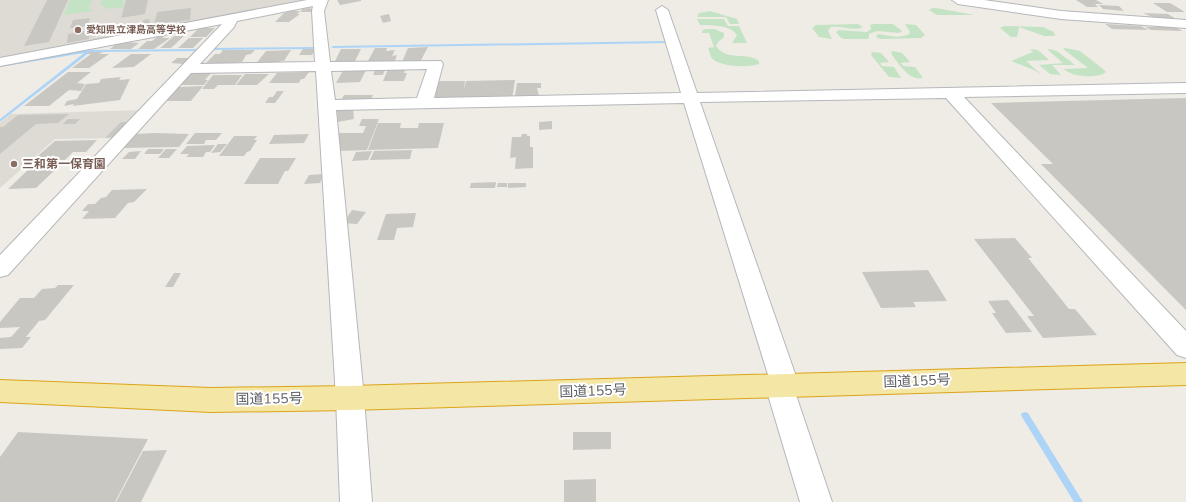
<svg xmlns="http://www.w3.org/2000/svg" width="1186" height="502" font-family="'Nunito Sans','Noto Sans JP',sans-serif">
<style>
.education{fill:#dedbd4}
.green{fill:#c4e3c5}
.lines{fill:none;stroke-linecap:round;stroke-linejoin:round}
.stream{fill:#add4f6;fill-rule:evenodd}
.building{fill:#c9c7c2}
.minor-casing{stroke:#b6b7bb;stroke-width:2}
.tertiary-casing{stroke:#b6b7bb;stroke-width:2}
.trunk-casing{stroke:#dca417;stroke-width:2}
.minor{fill:#fff;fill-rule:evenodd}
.tertiary{fill:#fff;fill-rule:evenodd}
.trunk{fill:#f4e6a4;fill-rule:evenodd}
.education-dot{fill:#8d6e63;stroke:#fff;stroke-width:1.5}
.labels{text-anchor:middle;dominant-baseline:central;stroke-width:4;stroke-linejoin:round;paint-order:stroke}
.far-education-label{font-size:10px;font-weight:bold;fill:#785e54;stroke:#fff;text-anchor:start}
.education-label{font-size:12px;font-weight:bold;fill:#785e54;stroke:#fff;text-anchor:start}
.near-street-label{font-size:14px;fill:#5d6064;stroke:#fff}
</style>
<rect width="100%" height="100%" fill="#eeece5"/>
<path class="education" d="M0 0H315L0 58Z
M144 110 116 138 55 139 0 188V123L11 114Z"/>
<path class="green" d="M70 0H92L89 8 93 11 64 15Z
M102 0H124L123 7 108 9 100 4Z
M932 8H936L975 15H937L929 10Z
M710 11 737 19 739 24H730L726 17H697L699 13Z
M697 19H724L728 26H739L747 43H732L737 35C729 24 713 26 700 25Z
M858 24 863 27C853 32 842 25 831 27L828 31 832 39 819 37 812 28 816 25Z
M873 24H893L902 31 899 33 877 31 869 34V38L867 39H844L841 38 836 32 839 30 867 32 871 29 870 25Z
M905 24 916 25 925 35 921 38 880 39 876 37 878 34 897 37 908 35 910 32Z
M1004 26 1043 27 1054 32 1055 36H1044L1019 27 1017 37H1011L1000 28Z
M705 29H714L724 33V37L718 42 716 46C727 62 746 51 759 61V64C749 68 717 67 711 57 710 54 709 50 708 48L714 47 709 33H702V31Z
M1065 48 1080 51 1103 69 1106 72C1098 79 1071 77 1064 69L1088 68 1063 49Z
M1030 49 1038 50 1049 60 1026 61 1042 75 1034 70 1011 61 1033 52Z
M1049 49 1057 51 1075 65H1052L1061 75 1050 74 1039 65 1063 63 1048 50Z
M893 51 902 53 910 62 901 63 903 66 915 67 923 78C909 81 900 65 892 55L891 52Z
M872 52 881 53 889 62 880 63 882 66 894 67 901 78 889 77 871 55Z"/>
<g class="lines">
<path class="stream" d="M669 41 671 42 670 43 333 48 331 47 333 46Z
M316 47H317V49L211 50 209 49 211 48Z
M200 49H201V51L90 52 0 122V119L84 53 0 67V65L88 50Z
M1025 412 1028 413 1083 502H1074L1022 417 1021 415 1022 413Z"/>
</g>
<path class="building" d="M47 0H68L49 42 24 46Z
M126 0H148L145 14 121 18Z
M337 0H361V1L340 5Z
M1076 0H1096L1103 4H1095L1098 7H1087Z
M1153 3H1170L1185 12H1167Z
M1099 5 1119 6 1124 11 1103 9Z
M191 8 190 20 154 25 157 12Z
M308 8 314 9 311 12H300L303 9Z
M291 11H300L297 14H300L289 22H275L284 13Z
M1143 13 1168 14 1176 19H1157Z
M389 14 391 21 383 23 380 16Z
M90 18 87 26 70 28 73 20Z
M149 19 151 29 145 30 143 20Z
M1105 24 1141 26 1148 30 1112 29Z
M1145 27H1176L1182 31 1151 30Z
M199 28H215L206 37H190Z
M89 30V39L67 43 68 34Z
M158 36H165L162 38H170L154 49H138L147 41H152Z
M174 36H184L171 48H160Z
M189 38H203L193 48H178Z
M126 42 139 43 131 49H110L117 43Z
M428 47 420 62H402L408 48Z
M375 48H387L386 51 395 50 392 56 397 55 395 61H368Z
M303 49H316L312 55H299Z
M341 49H361L355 61H335Z
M223 50H255L251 54 246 55 242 62H238L235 66 202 67 215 54H220Z
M291 50 284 61H280L277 65H255L266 51Z
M89 52H103L99 54H109L89 68H72L91 54H87Z
M131 54H151L134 67 112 68Z
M177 58H189L184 64 171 63Z
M386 67 383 75H373L376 68Z
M389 67H402L401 70H405L404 73H407L404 81H383Z
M367 68 360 82 336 83 344 69Z
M68 72H91L77 83 85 84 81 91 69 90 49 106H24Z
M198 72H212L205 80H208L204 85H179L189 74Z
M309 72 304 79H301L299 83H269L277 73Z
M245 74H269L257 85H236Z
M213 75H242L235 85H218L214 89H202Z
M121 77 119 80 130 79 120 100 73 106 74 104 64 106 67 101 77 99 86 84 99 83 101 79Z
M515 80 512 99H430L435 81H465L464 90 466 81Z
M517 83H541V88H537L539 96H515Z
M203 86 191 101H165L178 87Z
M277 91H284L275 103H265L269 97H273Z
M344 95H373L370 102H340Z
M1186 98V310L1041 164H1053L991 103Z
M353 108 354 119 338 122 337 110Z
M69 114 58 123 36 124 0 154V127H3L18 115Z
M68 119H80L75 124H63Z
M362 119H379L367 150 339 151 338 133H363L366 126H359Z
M552 121V129L539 130V122Z
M121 122H130L114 137 105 138Z
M378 123H401L400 128H418L419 123H444L438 148 368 150Z
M155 133 189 134 179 147 122 148 135 134Z
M195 133H222L216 140H206L204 144H186Z
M309 134 304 143 269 144 274 135Z
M522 134H527V136H530V147H533V168L515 169 516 157 510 158 512 137H521Z
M234 136H257L254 140H257L250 151 247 152 244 156H219Z
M97 140 86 152H73L65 160H33L55 141Z
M218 144H227L220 152 211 153Z
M215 145 210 152H206L203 157H186L189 154H180L187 146Z
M148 149H164L160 154H144Z
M166 149H177L169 158H158Z
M412 150 410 159 370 160 374 151Z
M141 151 135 159H122L129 152Z
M372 151 368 160 352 161 356 152Z
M260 158H296L288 171H285L278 184H244Z
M30 168H57L36 188 8 189Z
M324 174 320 183 304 184 309 175Z
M496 182 495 188H470L471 183Z
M498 183H507V187H497Z
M508 183H526V187L508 188Z
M147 189 134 202 128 203 115 218 82 219 89 211H82L88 204H95L101 198 106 197 112 190Z
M352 210 366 212 357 224 343 223Z
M416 213 413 227 397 228 394 240H377L386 214Z
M1015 238 1032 258H1028L1069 309H1075L1097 335 1043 338 1027 316H1034L974 239Z
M928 270 947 301 913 302 916 307 881 308 862 272Z
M174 273H181L173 287H165Z
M58 285H74L45 320 39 321 26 337H31L22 348 0 349V338L11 337 20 327 0 328V322L20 298H34L42 289 55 288Z
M1008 300 1032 332 1006 333 992 313H996L988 301Z
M18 432 148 439 115 502H0V457Z
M573 432H611V449L573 450Z
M167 450 141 502H116L143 451Z
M596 479V502H564V480Z"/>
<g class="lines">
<defs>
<path id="minor" d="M307 0H328L324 11 330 62 441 61 443 64 434 98 681 93 656 10 662 6 668 10 697 93 1186 83V93L964 97 1186 331V358L1177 355 946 98 700 102 799 385 795 392 832 502H800L765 385 769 378 684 103 336 110 364 398 360 406 350 410 340 406 336 398 316 71 191 73 8 275 0 277V255L222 24 0 66V58ZM313 6 312 11 315 62 200 64 234 27 237 21ZM427 69 417 98 335 100 331 71Z"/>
<path id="tertiary" d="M952 0H984L1061 11 1186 20V28L1061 19 958 4Z
M350 386 360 390 364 398 372 502H340L336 398 340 390Z"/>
<path id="trunk" d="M1186 363V385L350 410 211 412 0 402V380L211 388 350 386Z"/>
</defs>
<use href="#minor" class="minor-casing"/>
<use href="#tertiary" class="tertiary-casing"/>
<use href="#trunk" class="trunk-casing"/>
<use href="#minor" class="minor"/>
<use href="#tertiary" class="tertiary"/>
<use href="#trunk" class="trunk"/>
</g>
<g class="education-dot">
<circle cx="78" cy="30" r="4"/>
<circle cx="14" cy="164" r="4"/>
</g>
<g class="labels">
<g class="far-education-label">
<text x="86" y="30">愛知県立津島高等学校</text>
</g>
<g class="education-label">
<text x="22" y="164">三和第一保育園</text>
</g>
<g class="near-street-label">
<text transform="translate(917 381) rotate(-2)">国道155号</text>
<text transform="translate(593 391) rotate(-2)">国道155号</text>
<text transform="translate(269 399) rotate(-1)">国道155号</text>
</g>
</g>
</svg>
